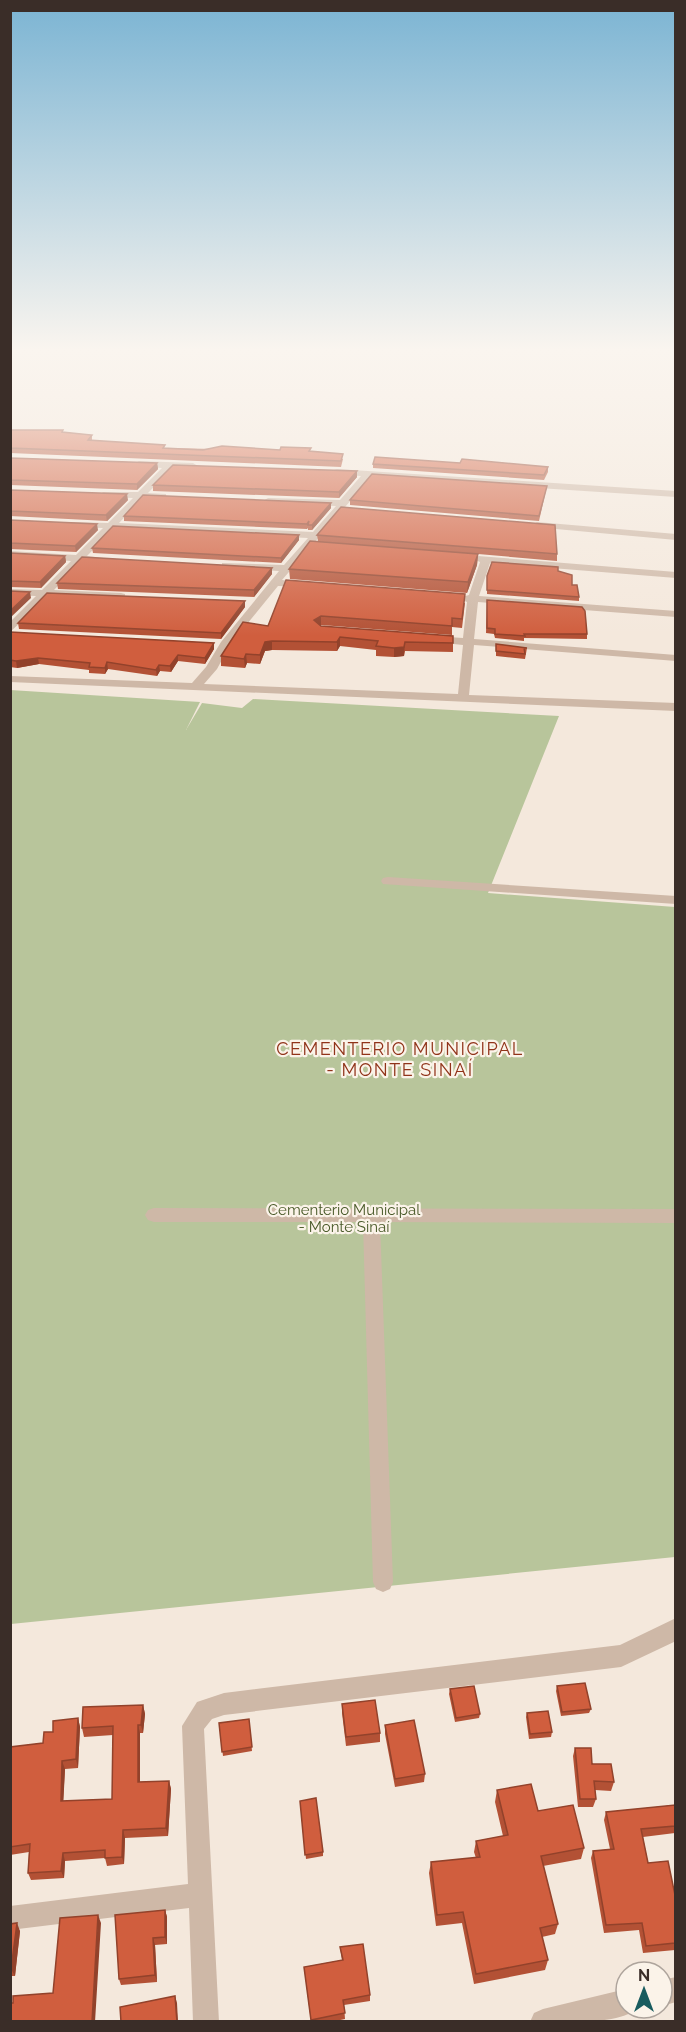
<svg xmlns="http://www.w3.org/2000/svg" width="686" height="2032" font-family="Raleway,sans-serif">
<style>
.green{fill:#b8c59b}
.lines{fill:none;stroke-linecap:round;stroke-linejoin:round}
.minor{fill:#ceb8a7;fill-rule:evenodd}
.wall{fill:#b35135}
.shaded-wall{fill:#92422b}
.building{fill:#d05e3e;stroke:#92422b;stroke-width:1.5}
.labels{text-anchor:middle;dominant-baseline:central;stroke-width:4.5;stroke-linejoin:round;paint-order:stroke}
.park-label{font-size:15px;fill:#495a29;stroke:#fbf3e9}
.quarter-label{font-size:18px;letter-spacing:1.5px;fill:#903319;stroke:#fbf3e9}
</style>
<rect width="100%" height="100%" fill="#f4e8dc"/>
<path class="green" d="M10 690 200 702 186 730 202 703 242 708 253 699 559 716 488 893 675 907V1557L11 1624Z"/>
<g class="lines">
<path class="minor" d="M139 461 193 463 198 466 193 469 172 468 148 493 166 494V498H143L119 523 313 532 336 506 268 504 263 501 268 498 340 500 361 476 334 474V470L337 469 676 491V497L371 477 282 580 309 583V587L278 586 230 645 217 669 204 684 458 694 463 645 434 642 428 639 434 636 463 638 467 602 458 598 469 595 480 562 473 559 478 556 676 572V578L490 563 479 596 676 611V617L478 602 474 639 676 655V661L474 645 469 695 676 703V711L10 682V676L192 683 206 667 221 642 279 571 226 568 222 567V563L284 565 308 538 113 529 87 556 104 558V562H81L54 590 121 593 125 594V598L48 597 10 632V622L36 596 10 595V589L42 590 71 561 10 557V551L76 555 103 528 76 527 71 524 73 522 108 523 133 498 106 497 101 494 103 492H138L162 468 136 466 134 464Z
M537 522 676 534V540L534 527 532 525Z
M388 877 676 896V904L383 884 381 881 383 878Z
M154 1208 676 1209V1223L380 1222 393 1582 390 1589 383 1592 376 1589 373 1582 363 1222H154L148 1220 145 1215 148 1210Z
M676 1618V1641L621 1667 224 1715 212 1719 204 1729 219 2022H193L189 1908 10 1930V1906L188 1884 182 1726 197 1702 224 1693 620 1645Z
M676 1977V2002L662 2006V1980Z
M626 1989V2008H636C623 2026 553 2022 530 2022L534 2013 543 2009Z"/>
</g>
<path class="wall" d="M10 430H63V432L92 435V440L166 448 311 451 343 459 341 467 10 453Z
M10 458 157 463 158 469 137 490 10 485Z
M460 463 548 467V472L544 480 373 468V464Z
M357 477 339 498 153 491V485Z
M547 486 539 521 350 505V500Z
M10 490 128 500 107 521 10 516Z
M331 508 312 530H308V528L307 529 124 521V516Z
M10 520 98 530 76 552 10 549Z
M299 535V540L281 563 93 553 92 548Z
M317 535 557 554V561L478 554 477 565 467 593 290 579 289 569 318 541Z
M10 553 65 556 66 562 41 588 10 587Z
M272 568V574L254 597 58 589 57 583Z
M558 571 572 585 579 597V601L487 594V576Z
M286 580 465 603 462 628 452 627V635L321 625 320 626H321L453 643V652L405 651 404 656 394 657 376 656V650L340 646 337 651 272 650 265 651 260 664 247 663 245 668 221 666V656L268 626Z
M487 600 587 634V639L524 638V641L495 638 494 634 486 633Z
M245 607 221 639 19 629 18 623Z
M10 632 214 649 205 664 178 661 171 672 160 671 157 676 108 669 105 674 89 673V670L39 664 17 668 10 667Z
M496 644 527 648 525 659 496 656Z
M557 1686 591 1709 589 1713 561 1716 556 1691Z
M450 1689 480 1714 479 1718 455 1722 449 1694Z
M342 1704 380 1733V1742L346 1746 342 1713Z
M143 1705 145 1714 143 1733H140V1782L169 1781 171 1789 168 1836 125 1838 124 1864 107 1866 105 1858 65 1861 64 1878 31 1880 28 1873 29 1852 10 1855V1747L43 1743 53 1732 78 1718 80 1727 78 1768 65 1769 63 1801 112 1799 113 1735 84 1737 82 1728Z
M527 1713 552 1732 551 1737 529 1739 526 1717Z
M249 1719 252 1751 223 1756 219 1723Z
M385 1725 425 1774 424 1782 395 1787 385 1734Z
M575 1748 614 1782 611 1791 595 1790 596 1799 593 1807H578L573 1756Z
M497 1790 538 1811 584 1848 581 1859 543 1866 558 1924 555 1934 542 1937 548 1960 545 1970 474 1984 462 1923 436 1926 429 1873 431 1862 476 1858 474 1852 476 1841 503 1836 495 1802Z
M300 1801 323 1852V1856L306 1859Z
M675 1805V1833L643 1837 648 1863 675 1895V1950L643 1953 639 1930 604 1933 591 1858 593 1851 610 1849 604 1820 606 1812Z
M165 1910 167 1917V1944L155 1945 157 1982 121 1985 119 1979Z
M10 1924 20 1931 15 1976H10Z
M340 1947 370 1995V2001L344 2005 345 2019 331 2022H311L304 1967 342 1960Z"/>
<path class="shaded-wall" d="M157 463 158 469 137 490V484Z
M357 471V477L339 498V492Z
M127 494 128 500 107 521 106 515Z
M331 503V508L312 530V525Z
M97 524 98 530 76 552 75 546Z
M299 535V540L281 563V558Z
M478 554 477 565 467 593 468 582Z
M65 556 66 562 41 588 40 582Z
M272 568V574L254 597V590Z
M30 592 31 598 10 618V611Z
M245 601V607L221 639V633Z
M321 616V625L314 629V620Z
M340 637V646L337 651V642Z
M272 641V650L265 651 260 664V655L265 642Z
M405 642 404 656 394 657V648Z
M214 643V649L205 664V658Z
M246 654 247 663 245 668 244 659Z
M178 655V661L171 672 170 666Z
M38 658 39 664 17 668 16 661Z
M107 662 108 669 105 674V668Z
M159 665 160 671 157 676 156 670Z
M143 1705 145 1714 143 1733 141 1725Z
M78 1718 80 1727 78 1768 76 1759Z
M138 1725 140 1733V1790L138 1782Z
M62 1761 65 1769 63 1809 61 1801Z
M169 1781 171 1789 168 1836 166 1828Z
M123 1830 125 1838 124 1864 122 1857Z
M63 1853 65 1861 64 1878 61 1871Z
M165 1910 167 1917V1944L165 1937Z
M98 1915 101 1923 95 2022H92Z
M17 1923 20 1931 15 1976 11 1969Z
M153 1938 155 1945 157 1982 155 1975Z
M175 1996 177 2003 178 2022H177Z"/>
<path class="building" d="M10 430H63L62 432 92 435 88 440 165 445 163 448 203 450 222 446 280 450 281 447 311 448 309 451 343 454 341 461 10 448Z
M375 457 460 463 462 459 548 467 544 475 373 464Z
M10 458 157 463 137 484 10 480Z
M173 465 357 471 339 492 153 485Z
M372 474 547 486 539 516 350 500Z
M10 490 127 494 106 515 10 511Z
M143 495 331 503 312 525H308L309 521 307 524 124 516Z
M341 507 555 525 557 554 317 535Z
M10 520 97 524 75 546 10 543Z
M113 526 299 535 281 558 92 548Z
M310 541 478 554 468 582 289 569Z
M10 553 65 556 40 582 10 581Z
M82 557 272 568 254 590 57 583Z
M492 562 558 567V571L572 575V585H577L579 597 487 590V576Z
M286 580 465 594 462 619 452 618V626L321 616 314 620 321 626 453 636V643L405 642 404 647 394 648 376 646 378 641 340 637 337 642 272 641 265 642 260 655 246 654 244 659 221 656 243 622 268 626Z
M10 591 30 592 10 611Z
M47 593 245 601 221 633 18 623Z
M487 600 582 607 585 611 587 634H524L525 636 495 634V629L487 628Z
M10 632 214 643 205 658 178 655 170 666 159 665 156 670 107 662 105 668 89 667 90 663 38 658 16 661 10 660Z
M496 644 527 648H524L525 654 496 651Z
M585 1683 591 1709 562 1712 557 1686Z
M474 1686 480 1714 456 1718 450 1689Z
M375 1700 380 1733 346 1737 342 1704Z
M143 1705 141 1725H138V1782L169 1781 166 1828 123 1830 122 1857 105 1858V1850L63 1853 61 1871 28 1873 30 1844 10 1847V1747L43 1743 44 1732H53V1721L78 1718 76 1759 62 1761 61 1801 112 1799 113 1726 82 1728 83 1707Z
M548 1711 552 1732 530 1734 527 1713Z
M249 1719 252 1747 222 1752 219 1723Z
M414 1720 425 1774 395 1779 385 1725Z
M575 1748H591L592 1764H611L614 1782 594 1781 596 1799H580Z
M531 1784 538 1811 573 1805 584 1848 541 1856 558 1924 540 1928 548 1960 476 1974 463 1912 437 1915 431 1862 480 1857 476 1841 508 1835 497 1790Z
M316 1798 323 1852 305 1855 300 1801Z
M675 1805V1826L641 1829 648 1863 668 1861 675 1895V1943L646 1946 642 1923 606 1925 593 1851 614 1849 606 1812Z
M165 1910V1937L153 1938 155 1975 119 1979 115 1915Z
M98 1915 92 2022H10V2003H13V1996L53 1993 60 1918Z
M17 1923 11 1969H10V1924Z
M363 1944 370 1995 343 2000 345 2013 311 2020 304 1967 343 1960 340 1947Z
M175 1996 177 2022H121L120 2007Z"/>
<linearGradient id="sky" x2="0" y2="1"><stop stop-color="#7bb4d3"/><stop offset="0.55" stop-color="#faf5ef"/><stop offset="1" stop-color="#faf5ef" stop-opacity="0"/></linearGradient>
<rect width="686" height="636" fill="url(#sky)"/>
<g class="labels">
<g class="park-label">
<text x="344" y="1210">Cementerio Municipal<tspan x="344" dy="17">- Monte Sinaí</tspan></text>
</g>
<g class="quarter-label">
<text x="400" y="1048">CEMENTERIO MUNICIPAL<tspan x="400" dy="21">- MONTE SINAÍ</tspan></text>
</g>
</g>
<rect width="686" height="2032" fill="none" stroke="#3a2d28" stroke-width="24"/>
<g transform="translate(644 1990)"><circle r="28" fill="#fbf3e9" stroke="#aea49c" stroke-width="1.5"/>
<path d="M0-4.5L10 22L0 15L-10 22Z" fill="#195c5f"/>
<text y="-9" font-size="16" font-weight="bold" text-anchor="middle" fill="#3a2d28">N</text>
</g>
</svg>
